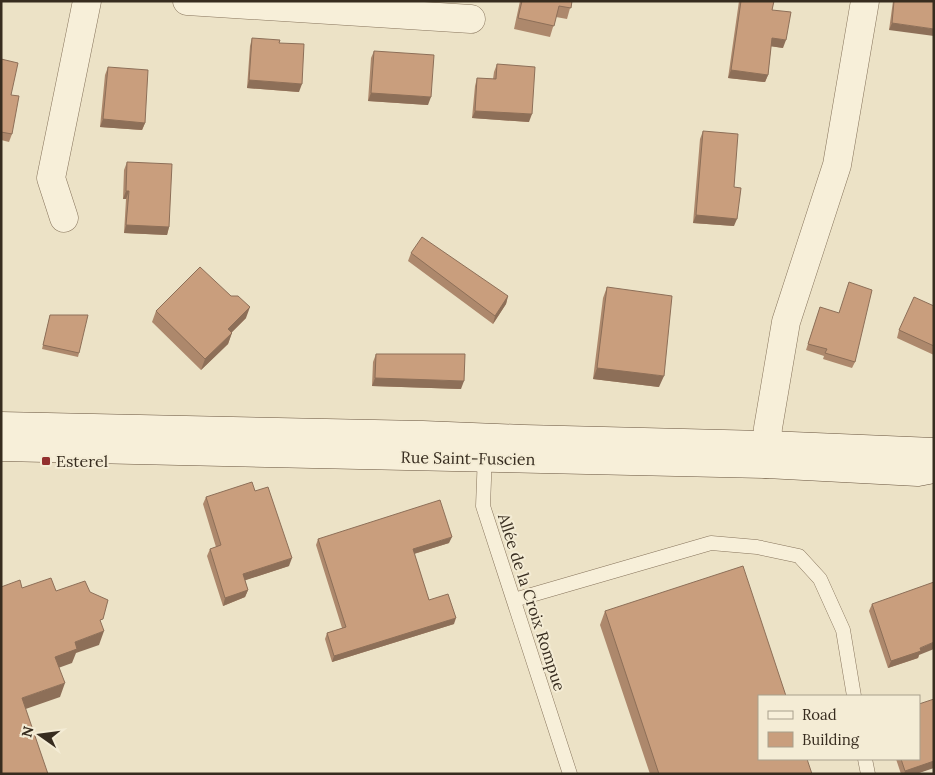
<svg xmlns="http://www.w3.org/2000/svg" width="935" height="775" font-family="Lora,serif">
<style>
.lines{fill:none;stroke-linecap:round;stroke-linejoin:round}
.service-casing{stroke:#87745c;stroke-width:15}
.minor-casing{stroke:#87745c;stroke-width:29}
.secondary-casing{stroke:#69553f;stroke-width:29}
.service{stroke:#f7efd9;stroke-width:14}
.minor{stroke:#f7efd9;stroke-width:28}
.secondary{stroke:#f7efd9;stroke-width:28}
.wall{fill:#ad886c}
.shaded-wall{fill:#8d6f58}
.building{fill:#c99e7d;stroke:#8d6f58}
.poi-dot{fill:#93302f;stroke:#f4ecd5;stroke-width:2}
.labels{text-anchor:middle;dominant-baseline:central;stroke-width:4;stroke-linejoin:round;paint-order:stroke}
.street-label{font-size:16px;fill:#372c1f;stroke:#f4ecd5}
.poi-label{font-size:16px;fill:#372c1f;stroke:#f4ecd5;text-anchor:start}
</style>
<rect width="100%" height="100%" fill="#ece2c6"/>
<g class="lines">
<defs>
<path id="service" d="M485 454 483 506 570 774
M514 600 711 543 757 547 799 556 820 579 843 630 854 696
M865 759 868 774"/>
<path id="minor" d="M187 1 471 19
M64 218 51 178 87 1
M766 464 768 428 786 322 837 165 865 1"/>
<path id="secondary" d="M1 426 423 435 524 439 768 445 934 452
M1 447 766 464 918 472 934 469"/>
</defs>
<use href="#service" class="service-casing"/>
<use href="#minor" class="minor-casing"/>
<use href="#secondary" class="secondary-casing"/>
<use href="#service" class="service"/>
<use href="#minor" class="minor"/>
<use href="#secondary" class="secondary"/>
</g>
<path class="wall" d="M520 1H572L567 19 556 17 550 37 514 29Z
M739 1H774L772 10 783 48 771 46 768 75 765 82 728 78Z
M893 1H934L889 30Z
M252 38 279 43 299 92 247 88 250 46Z
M374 51 428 105 368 101 371 58Z
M1 59 11 95 12 134 9 142 1 140Z
M497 64 529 122 472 118 475 86 477 78 493 79 494 72Z
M108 67 145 123 142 130 100 127 105 75Z
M703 131 734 187V226L693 223 700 139Z
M127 162 169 227 167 235 124 233 126 199H123L124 170Z
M411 253 508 296 506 304 493 324 408 261Z
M607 287 659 387 593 379 603 298Z
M934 306V355L897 338 899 330Z
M820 307 855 362 852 368 823 359 824 356 806 350Z
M156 311 246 318 232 332 228 344 201 370 152 322Z
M50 315 79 353 78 357 42 349Z
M376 354 461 389 372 386 373 362Z
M255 491 289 566 245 580 248 590 245 597 223 606 207 556 210 549 216 547 203 504 206 497Z
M318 539 449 543 414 554 429 600 454 624 332 662 325 639 327 633 342 628 316 545Z
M872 604 919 655 918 658 888 668 869 611Z
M605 611 812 774H650L600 625Z
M896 759H919L934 767 916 774H901Z"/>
<path class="shaded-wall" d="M892 23 934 29V36L889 30Z
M772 38 786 40 783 48 769 46Z
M731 70 768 75 765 82 728 78Z
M249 80 302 84 299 92 247 88Z
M371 93 431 97 428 105 368 101Z
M475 111 532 114 529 122 472 118Z
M103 119 145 123 142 130 100 127Z
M126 191H129L126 199H123Z
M696 215 737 219 734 226 693 223Z
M126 225 169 227 167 235 124 233Z
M508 296 506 304 493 324 495 316Z
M250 307 246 318 224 340 228 329Z
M232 333 228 344 201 370 205 359Z
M597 368 664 376 659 387 593 379Z
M375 378 464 381 461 389 372 386Z
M452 537 449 543 410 555 413 549Z
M292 558 289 566 240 582 243 574Z
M248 590 245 597 223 606 225 598Z
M456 618 454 624 332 662 334 656Z
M104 631 99 645 76 653 72 663 50 671 55 657 75 642Z
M934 642V649L919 655 918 658 888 668 891 661Z
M65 683 60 697 17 712 22 698Z
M934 759V768L916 774H904L905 771Z"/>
<path class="building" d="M522 1H572L571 8 559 6 554 26 518 18Z
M741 1H774L772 10 791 12 786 40 772 38 768 75 731 70Z
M894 1H934V29L892 23Z
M252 38 280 40 279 43 304 44 302 84 249 80Z
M374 51 434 55 431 97 371 93Z
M1 59 18 63 11 95 19 96 12 134 1 132Z
M497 64 535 67 532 114 475 111 477 78 496 79Z
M108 67 148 70 145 123 103 119Z
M703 131 738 134 734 187 741 188 737 219 696 215Z
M127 162 172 164 169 227 126 225 129 191H126Z
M422 237 508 296 495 316 411 253Z
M200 267 231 296H238L250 307 228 329 232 333 205 359 156 311Z
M849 282 872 290 855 362 825 353 827 349 808 344 820 307 839 313Z
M607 287 672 296 664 376 597 368Z
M914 297 934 306V346L899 330Z
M50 315H88L79 353 43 345Z
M376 354H465L464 381 375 378Z
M252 482 255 491 268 487 292 558 243 574 248 590 225 598 210 549 221 545 206 497Z
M440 500 452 537 413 549 429 600 448 594 456 618 334 656 327 633 346 627 318 539Z
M743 566 786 696H759V759H807L812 774H659L605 611Z
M51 578 56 591 85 581 90 592 108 600 103 619 100 620 104 631 75 642 77 649 55 657 65 683 22 698 48 774H1V587L20 580 22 588Z
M934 582V642L920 648 921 651 891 661 872 604Z
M934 699V761L905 771 901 759H919V704Z"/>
<rect class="poi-dot" x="41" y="456" width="10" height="10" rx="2.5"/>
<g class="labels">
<g class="street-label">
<text transform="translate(468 458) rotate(1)">Rue Saint-Fuscien</text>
<text transform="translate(532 602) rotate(72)">Allée de la Croix Rompue</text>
</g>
<g class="poi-label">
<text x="56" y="461">Esterel</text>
</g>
</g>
<rect width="935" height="775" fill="none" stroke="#372c1f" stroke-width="5"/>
<rect x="758" y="695" width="162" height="65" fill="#f4ecd5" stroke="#a89f8c"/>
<rect x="768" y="711" width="25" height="8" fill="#f7efd9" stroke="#a89f8c"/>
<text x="802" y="720" font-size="15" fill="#372c1f">Road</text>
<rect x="768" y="732" width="25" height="15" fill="#c99e7d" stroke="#a89f8c"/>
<text x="802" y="745" font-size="15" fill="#372c1f">Building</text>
<g transform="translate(40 735) rotate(284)" stroke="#f4ecd5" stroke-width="4" paint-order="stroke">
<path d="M0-4L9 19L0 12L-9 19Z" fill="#372c1f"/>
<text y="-8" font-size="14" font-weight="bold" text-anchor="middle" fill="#372c1f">N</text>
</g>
</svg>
